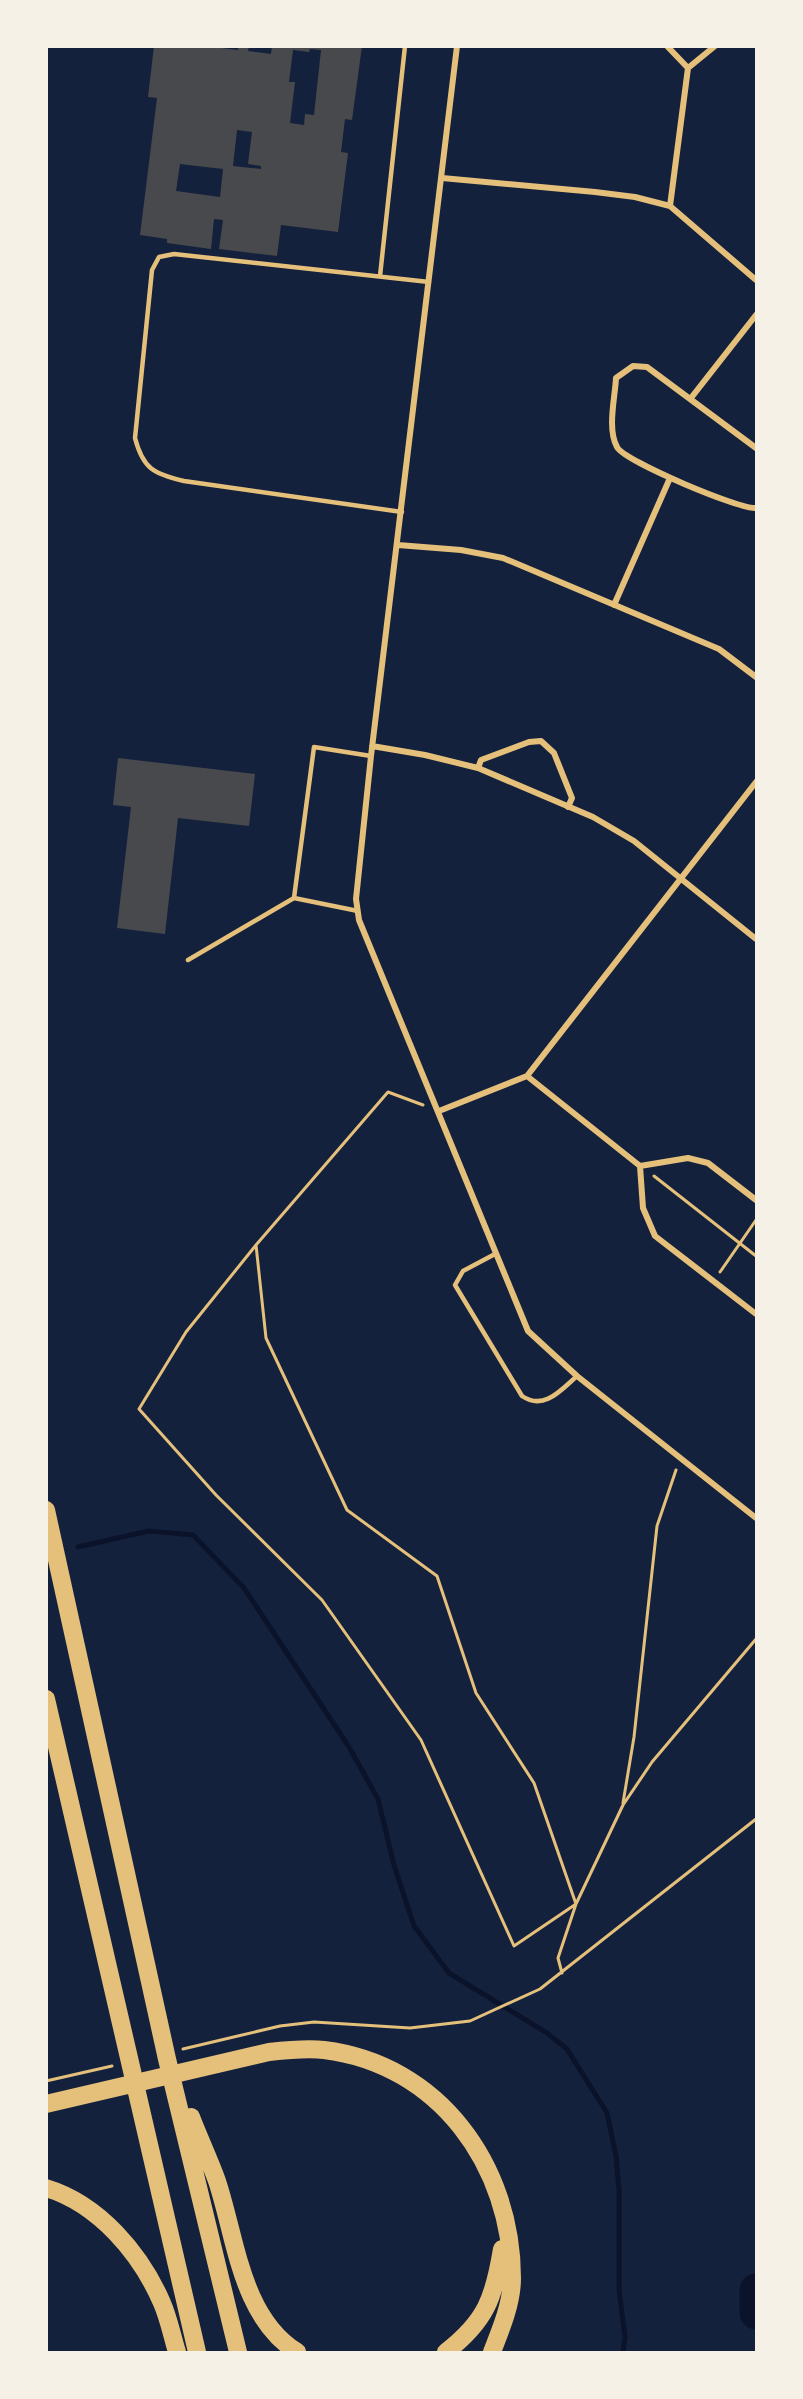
<svg xmlns="http://www.w3.org/2000/svg" width="803" height="2399" font-family="'Public Sans',sans-serif">
<style>
.lines{fill:none;stroke-linecap:round;stroke-linejoin:round}
.stream{stroke:#0b132b;stroke-width:5}
.river{stroke:#0b132b;stroke-width:33}
.building{fill:#48494c;fill-rule:evenodd}
.path{stroke:#e5c07b;stroke-width:3}
.service{stroke:#e5c07b;stroke-width:4.5}
.minor{stroke:#e5c07b;stroke-width:6}
.motorway{stroke:#e5c07b;stroke-width:18}
</style>
<rect width="100%" height="100%" fill="#14213d"/>
<g class="lines">
<path class="stream" d="M78 1547 149 1531 193 1535 244 1588 349 1747 378 1799 394 1865 414 1926 449 1973 547 2033 567 2049 607 2113 616 2156 619 2190V2290L625 2337 623 2352"/>
<path class="river" d="M756 2290V2313"/>
</g>
<path class="building" d="M154 46H205L238 50V46H249L248 51 271 54 272 46H362L352 120 345 119 341 152 348 153 338 232 281 225 277 256 219 249 223 220 214 219 211 249 167 243V239L140 235 157 98 148 97ZM310 49 321 50 314 115 305 114 304 125 290 123 295 82H289L293 50 309 52ZM237 130 252 132 248 164 261 166V169L233 166ZM180 164 223 169 220 197 176 191Z
M118 758 255 774 249 826 178 818 165 934 117 928 131 807 113 805Z"/>
<g class="lines">
<path class="path" d="M654 1176 756 1256
M256 1245 186 1332 139 1409 216 1495 322 1600 421 1740 514 1946 576 1904 534 1783 476 1693 437 1576 347 1510 266 1338 256 1245 388 1092 423 1105
M720 1272 756 1220
M623 1803 634 1737 657 1526 676 1470
M562 1973 558 1958 576 1904 623 1805 652 1762 756 1639
M183 2049 280 2026 314 2022 410 2028 470 2021 540 1989 756 1819
M46 2081 112 2066"/>
<path class="service" d="M380 276 405 46
M402 512 184 481C154 474 143 469 135 438L152 270 159 257 174 254 429 282
M294 898 314 747 371 756
M188 960 294 898 358 911
M495 1254 463 1271 455 1285 522 1396C544 1411 561 1390 577 1376"/>
<path class="minor" d="M457 46 371 756 356 899 359 920 528 1331 577 1376 756 1518
M667 46 688 68 670 206
M688 68 715 46
M442 178 595 192 635 197 670 206 756 280
M691 398 756 315
M756 448 647 367 633 366 616 378C615 398 607 429 617 447 624 461 740 510 756 508
M398 545 461 550 503 558 719 649 756 677
M614 605 670 478
M372 746 425 755 478 768 593 817 634 841 756 939
M478 768 481 760 529 742 541 741 554 753 572 798 568 807
M527 1076 640 1166 688 1158 708 1163 756 1200
M439 1111 527 1076 756 782
M640 1166 643 1208 655 1236 756 1314"/>
<path class="motorway" d="M46 1510 167 2059 238 2352
M46 1699 197 2352
M46 2104 269 2052C287 2050 306 2048 324 2050 439 2064 512 2166 512 2278 512 2303 501 2329 492 2352
M191 2117C199 2138 209 2159 217 2181 236 2238 241 2317 297 2352
M46 2188C99 2204 141 2254 162 2303 169 2319 172 2336 177 2352
M446 2352C486 2321 494 2298 502 2249"/>
</g>
<rect width="803" height="2399" fill="none" stroke="#f6f1e7" stroke-width="96"/>
</svg>
